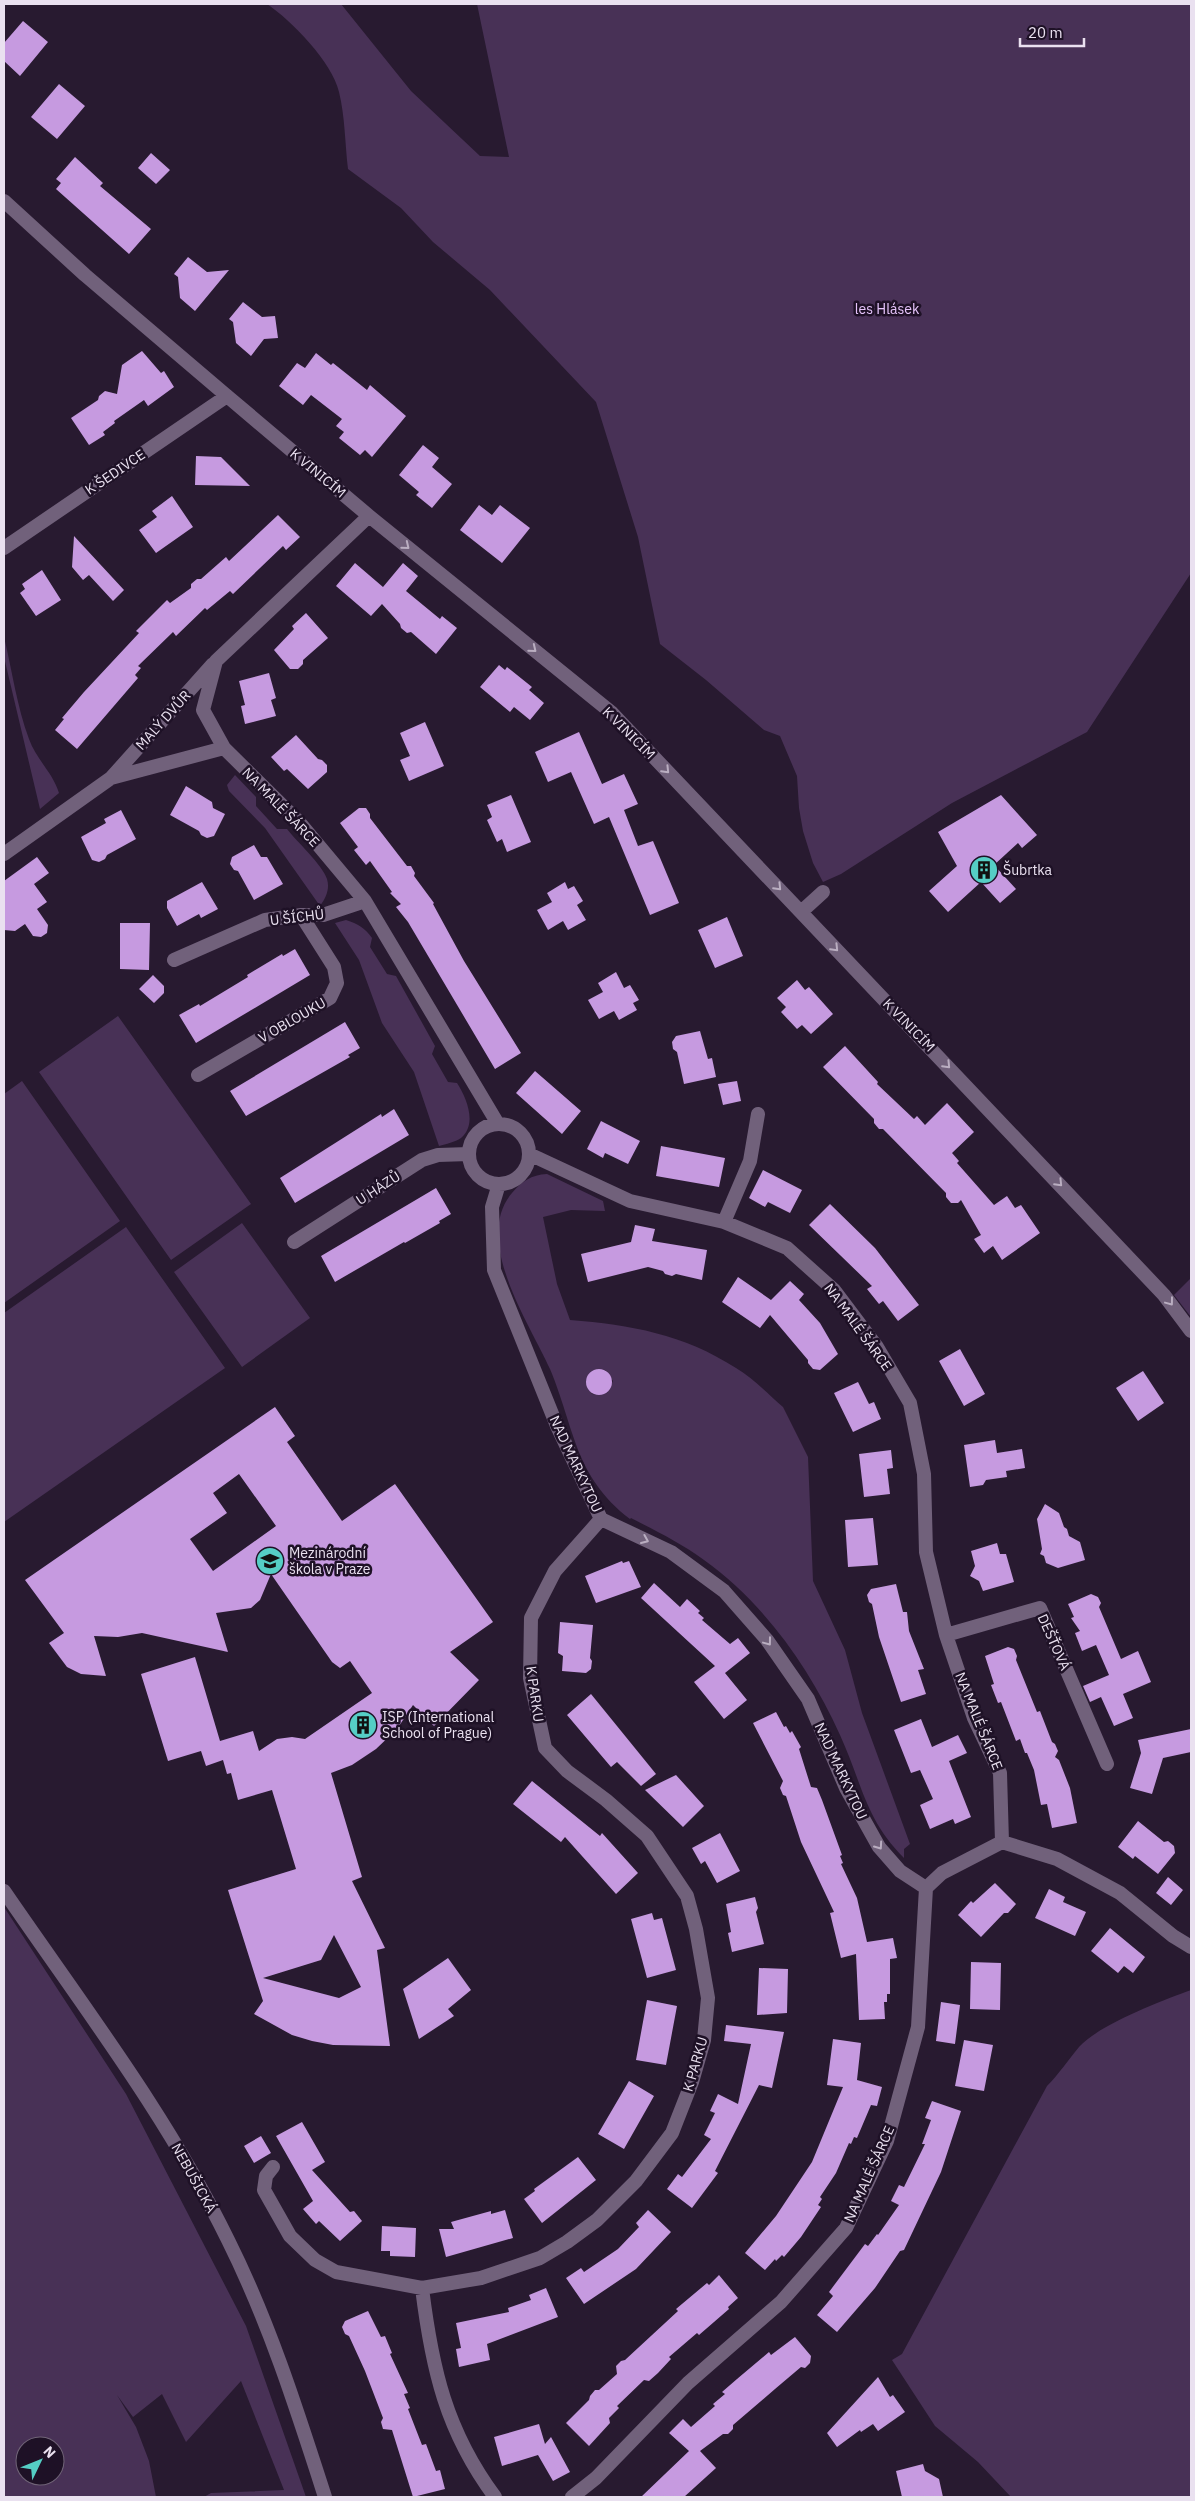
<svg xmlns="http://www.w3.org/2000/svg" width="1195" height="2501" font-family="'IBM Plex Sans',sans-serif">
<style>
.green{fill:#483156;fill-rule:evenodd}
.building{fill:#c69ae0;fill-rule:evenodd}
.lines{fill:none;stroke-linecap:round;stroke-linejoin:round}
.minor{stroke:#71617b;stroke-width:14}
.tertiary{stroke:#71617b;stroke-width:14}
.oneway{stroke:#baaec1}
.labels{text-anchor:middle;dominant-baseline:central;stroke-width:5;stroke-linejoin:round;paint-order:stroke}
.park-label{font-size:14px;fill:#e6c4fb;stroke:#1e1126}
.street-label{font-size:14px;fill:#eae1f0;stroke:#1e1126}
.poi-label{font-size:14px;fill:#eae1f0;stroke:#1e1126;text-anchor:start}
</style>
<rect width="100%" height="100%" fill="#281a30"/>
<path class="green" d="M267 4H341L411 91 480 156 509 157 477 4H1191V573L1087 732 952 803 841 874 823 882 813 863 803 831 799 808 797 776 780 736 764 730 706 680 660 644 638 537 596 402 490 290 433 242 401 208 348 169C345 144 345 116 339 92 332 62 292 21 267 4Z
M4 637C12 670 17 707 29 739 36 759 53 773 59 793L40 809 4 657Z
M235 775 256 797V806L277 829H287C297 842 322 864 327 879 330 889 326 898 320 906L265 828 229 791 227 785Z
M346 920C358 924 365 928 372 938L370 947 387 974 396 976 435 1046 432 1054 448 1082 457 1083C466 1097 478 1124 461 1138 455 1142 446 1144 439 1146L414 1072 382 1023 359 960 335 923Z
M118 1016 251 1204 171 1260 39 1072Z
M22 1081 120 1221 4 1303V1094Z
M547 1174 603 1201 605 1211 571 1210 543 1217 557 1284 570 1320C631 1325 683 1334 736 1368 753 1378 768 1394 783 1407L808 1457 813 1581 845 1650 862 1713 910 1844 904 1849V1858C865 1819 862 1783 840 1735 810 1668 764 1603 704 1560 681 1543 656 1531 631 1518L630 1519C574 1476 575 1429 550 1369 530 1324 472 1240 512 1193 522 1181 531 1175 547 1174ZM599 1369 605 1370 613 1381 607 1393 599 1395 592 1394 586 1382C588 1374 591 1371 599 1369Z
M242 1223 310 1318 242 1367 174 1272Z
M126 1227 225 1368 4 1522V1313Z
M1191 1278V1317L1174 1295Z
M4 1907 126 2094 246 2326 306 2497H204L211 2493 284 2490 241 2381 186 2442 162 2394 133 2417 117 2395 136 2427 149 2461 156 2497H4ZM25 2446H55V2476H25Z
M1191 1990V2497H1011L978 2462 935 2426 892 2360 902 2354 1047 2086C1059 2074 1068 2060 1079 2047 1100 2024 1161 2001 1191 1990Z"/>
<path class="building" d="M23 21 48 42 20 76 4 61V43Z
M59 84 85 106 57 139 31 117Z
M151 153 170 170 156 184 138 168Z
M75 157 103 183 100 186 151 229 129 254 56 189 61 183 56 179Z
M188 257 207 272 229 270 195 311 180 298 178 277 174 274Z
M243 302 262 317 275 316 278 338 264 339 251 356 236 343 233 322 229 319Z
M142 351 161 373 164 371 174 387 148 406 144 400 114 421 115 423 103 432 105 435 89 445 71 418 98 400 99 396 105 391 117 394 122 365Z
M316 353 331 365 333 363 367 390 370 385 406 416 372 457 365 450 360 455 339 438 344 432 336 426 342 419 311 395 303 405 279 386 297 363 305 368Z
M423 445 439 458 432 467 452 484 432 508 416 495 419 492 399 475Z
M196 456 221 457 250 486 195 485Z
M172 496 193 527 156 553 139 530 157 517 152 511Z
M479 505 492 515 500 505 530 528 502 563 460 530Z
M278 515 300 537 286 550 283 546 233 594 230 591 207 610 205 608 176 636 173 632 138 666 141 668 135 675 138 678 77 749 55 730 64 719 62 718 84 692 139 633 136 631 167 600 170 603 191 588V584L197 579H201L226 557 229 561Z
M74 536 124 590 113 601 89 575 83 580 72 567Z
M355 563 383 587 403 563 418 576 406 591 440 619 442 616 457 628 436 654 411 632 407 633 401 628 400 624 382 604 371 616 336 586Z
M42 570 61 600 36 616 20 593 25 589 22 584Z
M306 613 328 638 303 660V664L298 669H290L274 650 294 629 292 626Z
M499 665 505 670 507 667 532 687 529 690 544 703 530 720 514 707 510 712 480 687Z
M269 673 276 698 271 700 276 716 245 724 241 706 245 705 239 681Z
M425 722 444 766 409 781 400 760 410 756 400 733Z
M579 732 602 784 624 774 638 804 624 810 638 846 653 841 679 903 650 915 609 817 594 824 571 772 548 782 535 752Z
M296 735 318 759 322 760 327 765V772L308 789 287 769 284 771 271 757Z
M186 786 212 802 213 808 225 814 214 836 207 838 201 835 199 831 170 815Z
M511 795 531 842 507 852 502 839 497 842 487 820 492 817 487 805Z
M1001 795 1037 835 1022 848 1018 843 994 865 1016 889 1000 903 981 882 948 912 929 891 957 866 938 832Z
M359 808H366L370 814V818L407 866H411L415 873 414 876 434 903 433 904 464 961 521 1053 495 1069 408 922 396 907 401 904 390 893 392 892 370 861 366 865 354 850 358 847 340 823Z
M121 810 136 839 107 855 105 859 99 862 92 860 81 837 106 823 104 819Z
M254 845 261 857H267L283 884 254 900 238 871 234 870 230 864 232 857Z
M37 857 49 873 34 884 47 902 37 909 48 925 47 933 41 937 33 936 25 924 15 931 4 930V881Z
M202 882 218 909 201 918 199 914 177 926 167 908V901Z
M565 882 568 889 574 886 583 901 577 905 586 920 568 930 563 921 548 930 537 910 552 902 547 893Z
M727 917 743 956 715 968 698 930Z
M120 923H150L149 970 120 969Z
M295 949 310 975 196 1043 179 1015 199 1004 200 1006 248 977 247 975 282 954 283 956Z
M616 972 624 988 630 985 639 1000 633 1003 637 1010 619 1020 614 1011 599 1019 588 1000 603 992 598 983Z
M153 975 164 986V993L154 1003 139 989Z
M797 980 805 990 809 987 833 1014 811 1034 802 1025 797 1029 781 1012 786 1007 777 998Z
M345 1022 360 1048 348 1055 350 1057 246 1116 230 1091Z
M700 1031 708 1059 712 1058 716 1077 684 1084 677 1052 673 1049 672 1042 676 1036Z
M845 1046 878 1082 877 1084 914 1119 917 1116 925 1125 947 1103 974 1132 952 1153 959 1161 957 1163 994 1205 1007 1196 1015 1208 1021 1205 1040 1233 1002 1260 993 1246 984 1253 974 1239 981 1235 961 1200 958 1203H951L946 1197V1193L883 1129H879L874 1123V1119L823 1067Z
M535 1071 581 1111 562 1134 516 1093Z
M737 1081 741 1101 723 1105 718 1084Z
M394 1109 409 1135 295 1203 280 1178 381 1114 382 1117Z
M601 1121 640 1141 628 1164 605 1153 603 1158 587 1149Z
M661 1146 725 1158 719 1187 656 1176Z
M763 1170 802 1190 790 1213 768 1202 765 1207 749 1198Z
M436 1188 451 1214 439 1221 440 1223 405 1243 404 1242 335 1282 321 1256Z
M830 1204 875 1248 919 1305 898 1321 883 1301 879 1304 867 1289 872 1286 809 1225Z
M635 1225 655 1229 652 1241 707 1250 702 1280 676 1274 672 1276 665 1274 663 1271 648 1267 588 1282 581 1254 631 1242Z
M738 1277 771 1300 790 1281 804 1294 799 1300 820 1323 838 1354 820 1370 813 1369 808 1363V1360L770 1315 760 1328 722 1302Z
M960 1349 985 1394 964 1406 939 1361Z
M586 1382a13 13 0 1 1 26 0a13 13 0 1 1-26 0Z
M1143 1371 1164 1403 1138 1421 1116 1388Z
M858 1382 869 1404 874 1402 881 1419 853 1432 834 1393Z
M275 1407 295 1436 287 1442 342 1521 395 1484 493 1622 450 1652 479 1680 434 1726 413 1705 397 1729 376 1749 352 1765 331 1773 362 1877 352 1881 385 1948 377 1950 390 2046 333 2045 312 2041 292 2035 254 2014 263 2001 228 1890 296 1869 272 1790 238 1800 231 1773 227 1774 223 1760 206 1766 201 1751 168 1761 141 1674 195 1657 220 1741 253 1731 259 1751 277 1739 292 1737 305 1739 372 1693 350 1661 340 1668 332 1662 271 1574 260 1600 251 1608 216 1613 228 1652 142 1633 118 1637 94 1636 106 1676 81 1674 67 1667 49 1643 64 1633 25 1580ZM239 1474 276 1526 213 1571 190 1539 227 1513 213 1493ZM334 1935 361 1987 339 1998 263 1978 321 1960Z
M995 1440 997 1453 1022 1449 1025 1468 1006 1471 1007 1477 986 1480 983 1485 970 1487 964 1445Z
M891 1450 893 1468 887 1469 890 1494 864 1497 859 1454Z
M1045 1504 1059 1513 1064 1527 1067 1529 1069 1536 1080 1542 1085 1560 1058 1568 1046 1563 1044 1556 1040 1554 1042 1549 1037 1519Z
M873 1518 878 1565 848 1567 845 1520Z
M997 1543 1000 1554H1006L1014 1582 983 1591 979 1581 970 1576 975 1566 971 1551Z
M622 1561 623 1563 629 1561 641 1587 596 1603 585 1576Z
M654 1583 680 1607 687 1599 700 1611 698 1613 704 1618 702 1620 730 1644 738 1638 750 1653 725 1673 747 1700 724 1719 694 1682 715 1666 641 1598Z
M896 1584 903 1612H907L909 1631 924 1669 918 1670 926 1694 901 1702 879 1637 872 1604 869 1602 867 1595 871 1589Z
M1091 1594 1098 1597 1101 1603 1099 1607 1121 1659 1138 1651 1151 1682 1123 1694 1133 1718 1114 1726 1101 1697 1090 1702 1083 1686 1109 1675 1096 1645 1082 1651 1075 1633 1080 1631 1071 1618 1074 1617 1068 1604Z
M560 1622 593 1625 590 1658 592 1661 591 1669 586 1673 562 1671 563 1656 558 1653Z
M1008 1647 1014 1649 1017 1656 1016 1660 1037 1712 1040 1711 1052 1742 1055 1744 1058 1751 1055 1757 1059 1760 1070 1788 1077 1823 1052 1828 1047 1804 1041 1805 1034 1770 1027 1753H1025L1020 1739 1016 1741 1001 1702 998 1703 991 1685 994 1684 985 1656Z
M591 1694 656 1774 641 1786 617 1762 611 1767 567 1715Z
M776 1712 784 1727 786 1726 790 1733 792 1731 801 1747 799 1749 811 1787 817 1788 822 1800 842 1855 840 1856 843 1863 841 1864 857 1898 867 1942 893 1938 897 1958 890 1959V1994H887V2002H884L885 2019 859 2020 856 1954 841 1958 830 1913 834 1912 801 1842 786 1796 783 1795 780 1788 783 1781 753 1723Z
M921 1719 932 1747 958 1735 967 1753 949 1761 971 1817 955 1824 953 1819 930 1829 920 1805 933 1799 920 1770 911 1773 894 1730Z
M1191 1729V1752L1163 1758 1152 1794 1130 1788 1141 1753 1138 1740Z
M676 1775 704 1806 683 1827 645 1790Z
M532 1781 600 1836 602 1833 638 1873 616 1894 565 1837 561 1842 513 1804Z
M1138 1821 1164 1842 1168 1841 1174 1846 1175 1853 1158 1874 1135 1856 1133 1859 1118 1847Z
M720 1833 740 1871 717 1883 705 1861 701 1864 692 1848Z
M1168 1877 1183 1890 1171 1905 1156 1893Z
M995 1883 1016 1904 1008 1913H1004L981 1937 958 1915 971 1901 973 1903Z
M1049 1889 1065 1897 1063 1902 1086 1912 1075 1936 1035 1918Z
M755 1897 758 1908 756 1912 764 1944 732 1952 728 1933 731 1932 726 1904Z
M652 1913 654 1920 662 1918 676 1970 647 1978 631 1919Z
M1110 1928 1145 1957 1133 1973 1124 1966 1118 1973 1091 1951Z
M448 1958 471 1990 448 2009 454 2016 419 2039 403 1989Z
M971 1962 1001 1963 1000 2010 970 2009Z
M759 1968 788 1969 787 2013 757 2015Z
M647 2000 677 2006 666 2065 636 2060Z
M941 2002 960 2005 955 2044 936 2041Z
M726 2025 784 2032 772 2088 759 2085 715 2171 718 2173 692 2208 667 2189 678 2174 682 2177 711 2139 704 2135 715 2113 710 2111 718 2094 738 2104 751 2044 724 2041Z
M833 2039 861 2043 857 2080 882 2087 877 2106 871 2105 857 2138 854 2137 851 2144 849 2143 836 2173 820 2197 822 2199 818 2205 821 2207 801 2237 784 2257 782 2255 776 2261 775 2259 765 2270 745 2253 776 2216 812 2162 843 2087 827 2085Z
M964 2040 993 2045 984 2091 955 2086Z
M629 2081 654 2096 624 2149 598 2134Z
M932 2101 961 2111 941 2172 904 2250 900 2251 875 2288 837 2332 817 2315 833 2296 829 2292 865 2244 868 2246 877 2234 878 2235 899 2205 891 2201 899 2185 904 2187 925 2144H922L931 2120 925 2118Z
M302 2122 325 2162 312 2170 350 2212 354 2211 362 2221 340 2241 319 2221 316 2224 303 2209 313 2201 276 2136Z
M261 2136 271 2153 254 2163 244 2146Z
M578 2157 596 2180 542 2223 524 2199 535 2191 534 2189Z
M505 2210 513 2238 446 2257 439 2229H454L451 2222 491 2211V2214Z
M648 2210 671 2232 636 2269 584 2304 566 2278 581 2268 584 2272 618 2249 639 2227 636 2223Z
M382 2226 416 2228 415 2257 390 2256V2251H381Z
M719 2275 738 2298 728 2307 729 2309 699 2335 697 2333 669 2357 671 2359 658 2373 649 2381 644 2380 617 2406 619 2408 609 2418 610 2423 589 2446 566 2423 589 2400 590 2396 595 2390H599L617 2374 616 2366 621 2361 625 2360 678 2311 676 2309 707 2283 709 2285Z
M546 2288 558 2317 487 2344 490 2360 459 2367 456 2349 461 2348 456 2323 509 2312 508 2308 531 2300 529 2295Z
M368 2311 381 2337 385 2336 392 2353 390 2354 408 2393 404 2394 410 2408 408 2409 422 2445 426 2444 436 2471 440 2470 445 2489 413 2497 392 2430 383 2429 381 2422 383 2418 365 2371 349 2336 345 2334 342 2327 345 2321Z
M795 2337 811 2356 810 2363 805 2368 801 2367 775 2389 733 2425V2429L728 2434H723L700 2451 716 2468 684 2497H641L689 2451 669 2433 683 2419 691 2427 715 2406 713 2404 725 2394 722 2392 737 2379 769 2352 771 2355Z
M878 2377 890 2397 893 2395 905 2412 878 2431 873 2424 861 2432 860 2430 837 2447 827 2433Z
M539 2424 545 2444 551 2437 570 2472 553 2481 538 2455 502 2466 494 2437Z
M923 2464 925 2471 939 2479 943 2497H902L896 2471Z"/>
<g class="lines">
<path class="minor" d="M4 201 85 275 227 396 369 516 612 713 1164 1295 1191 1331
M369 516 216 661 203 710 224 748 299 822 365 901 498 1124
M4 548 227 396
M111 778 224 748
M4 854 111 778 213 664
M801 912 823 892
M174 960 265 920 301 915H323L365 901
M198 1075 330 998 337 983 334 967 301 915
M469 1154a30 30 0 1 1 60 0a30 30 0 1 1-60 0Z
M529 1154 630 1201 724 1222 787 1248 834 1290 877 1347 910 1403 924 1474 926 1552 946 1635 974 1718 1000 1773 1002 1842 942 1873 926 1888 918 2027 887 2141 846 2228 781 2302 688 2383 596 2478 572 2497
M499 1184 492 1207 494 1270 557 1426 601 1519 671 1552 724 1591 767 1640 808 1699 846 1788 879 1847 900 1871 926 1888
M724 1222 750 1161 758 1114
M294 1242 422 1160 438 1155 469 1154
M946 1635 1040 1608 1107 1764
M1002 1842 1057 1859 1120 1893 1173 1936 1191 1947
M273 2167 266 2176 264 2190 290 2236 315 2260 336 2272 422 2288 481 2278 540 2258 567 2242 597 2220 636 2181 672 2133 692 2082 704 2040 708 1998 696 1929 687 1896 647 1836 606 1800 567 1771 545 1748 530 1678 531 1618 555 1571 601 1519
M422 2288C432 2369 446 2431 495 2497"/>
<path class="tertiary" d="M4 1891C82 2005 167 2115 228 2240 269 2322 297 2410 325 2497"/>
</g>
<defs><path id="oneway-chevron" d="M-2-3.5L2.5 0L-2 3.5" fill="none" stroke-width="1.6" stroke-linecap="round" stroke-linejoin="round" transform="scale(1.25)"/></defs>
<g class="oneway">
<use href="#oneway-chevron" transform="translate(406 546) rotate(39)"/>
<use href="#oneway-chevron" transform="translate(533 649) rotate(39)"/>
<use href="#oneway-chevron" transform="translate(666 770) rotate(46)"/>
<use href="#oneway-chevron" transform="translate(778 887) rotate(46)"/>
<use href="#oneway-chevron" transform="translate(835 948) rotate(46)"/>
<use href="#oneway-chevron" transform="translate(947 1065) rotate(46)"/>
<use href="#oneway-chevron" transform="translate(1059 1183) rotate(46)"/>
<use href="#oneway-chevron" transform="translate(1170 1302) rotate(53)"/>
<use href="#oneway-chevron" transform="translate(645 1540) rotate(23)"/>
<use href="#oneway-chevron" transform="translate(768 1642) rotate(53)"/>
<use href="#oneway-chevron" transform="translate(879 1846) rotate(55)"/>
</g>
<defs>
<symbol id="building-disc" viewBox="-11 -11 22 22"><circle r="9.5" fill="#55cec5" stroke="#1e1126"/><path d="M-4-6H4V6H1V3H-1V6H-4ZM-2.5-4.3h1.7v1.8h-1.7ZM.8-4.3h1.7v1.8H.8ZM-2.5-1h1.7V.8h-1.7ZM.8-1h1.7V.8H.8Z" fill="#111"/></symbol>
<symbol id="school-disc" viewBox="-11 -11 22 22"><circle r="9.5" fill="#55cec5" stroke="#1e1126"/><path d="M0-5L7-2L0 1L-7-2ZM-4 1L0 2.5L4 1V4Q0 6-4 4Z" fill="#111"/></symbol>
</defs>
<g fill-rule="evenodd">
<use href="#building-disc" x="968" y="854" width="32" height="32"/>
<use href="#school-disc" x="254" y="1545" width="32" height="32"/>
<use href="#building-disc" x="347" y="1709" width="32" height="32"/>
</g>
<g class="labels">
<g class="park-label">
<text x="887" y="309">les Hlásek</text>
</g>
<g class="street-label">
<text transform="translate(115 472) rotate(-34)">K ŠEDIVCE</text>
<text transform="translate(318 473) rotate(40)">K VINICÍM</text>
<text transform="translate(163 720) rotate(-48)">MALÝ DVŮR</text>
<text transform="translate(629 733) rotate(45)">K VINICÍM</text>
<text transform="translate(281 807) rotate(46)">NA MALÉ ŠÁRCE</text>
<text transform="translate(297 917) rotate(-7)">U ŠÍCHŮ</text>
<text transform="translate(292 1020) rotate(-30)">V OBLOUKU</text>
<text transform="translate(909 1025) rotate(46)">K VINICÍM</text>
<text transform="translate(378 1188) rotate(-33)">U HÁZŮ</text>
<text transform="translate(858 1327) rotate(54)">NA MALÉ ŠÁRCE</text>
<text transform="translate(576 1464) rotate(65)">NAD MARKYTOU</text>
<text transform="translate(1054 1642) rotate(66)">DEŠŤOVÁ</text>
<text transform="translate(535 1694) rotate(82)">K PARKU</text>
<text transform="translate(979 1721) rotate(68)">NA MALÉ ŠÁRCE</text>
<text transform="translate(841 1771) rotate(65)">NAD MARKYTOU</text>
<text transform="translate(695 2064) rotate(-74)">K PARKU</text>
<text transform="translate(869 2174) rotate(-66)">NA MALÉ ŠÁRCE</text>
<text transform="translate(194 2178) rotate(61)">NEBUŠICKÁ</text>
</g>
<g class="poi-label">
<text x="1003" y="870">Šubrtka</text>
<text x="289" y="1553">Mezinárodní<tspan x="289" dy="16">škola v Praze</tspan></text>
<text x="382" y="1717">ISP (International<tspan x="382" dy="16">School of Prague)</tspan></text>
</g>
</g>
<rect width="1195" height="2501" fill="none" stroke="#eae1f0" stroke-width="10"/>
<g transform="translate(40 2461) rotate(47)"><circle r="24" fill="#1e1126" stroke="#706477"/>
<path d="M0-4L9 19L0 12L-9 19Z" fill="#55cec5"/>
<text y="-8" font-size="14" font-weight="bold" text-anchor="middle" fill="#eae1f0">N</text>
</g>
<path d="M1020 38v8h64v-8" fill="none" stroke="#eae1f0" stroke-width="2.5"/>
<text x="1028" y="38" font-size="15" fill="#eae1f0" stroke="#1e1126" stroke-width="4" paint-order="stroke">20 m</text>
</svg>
